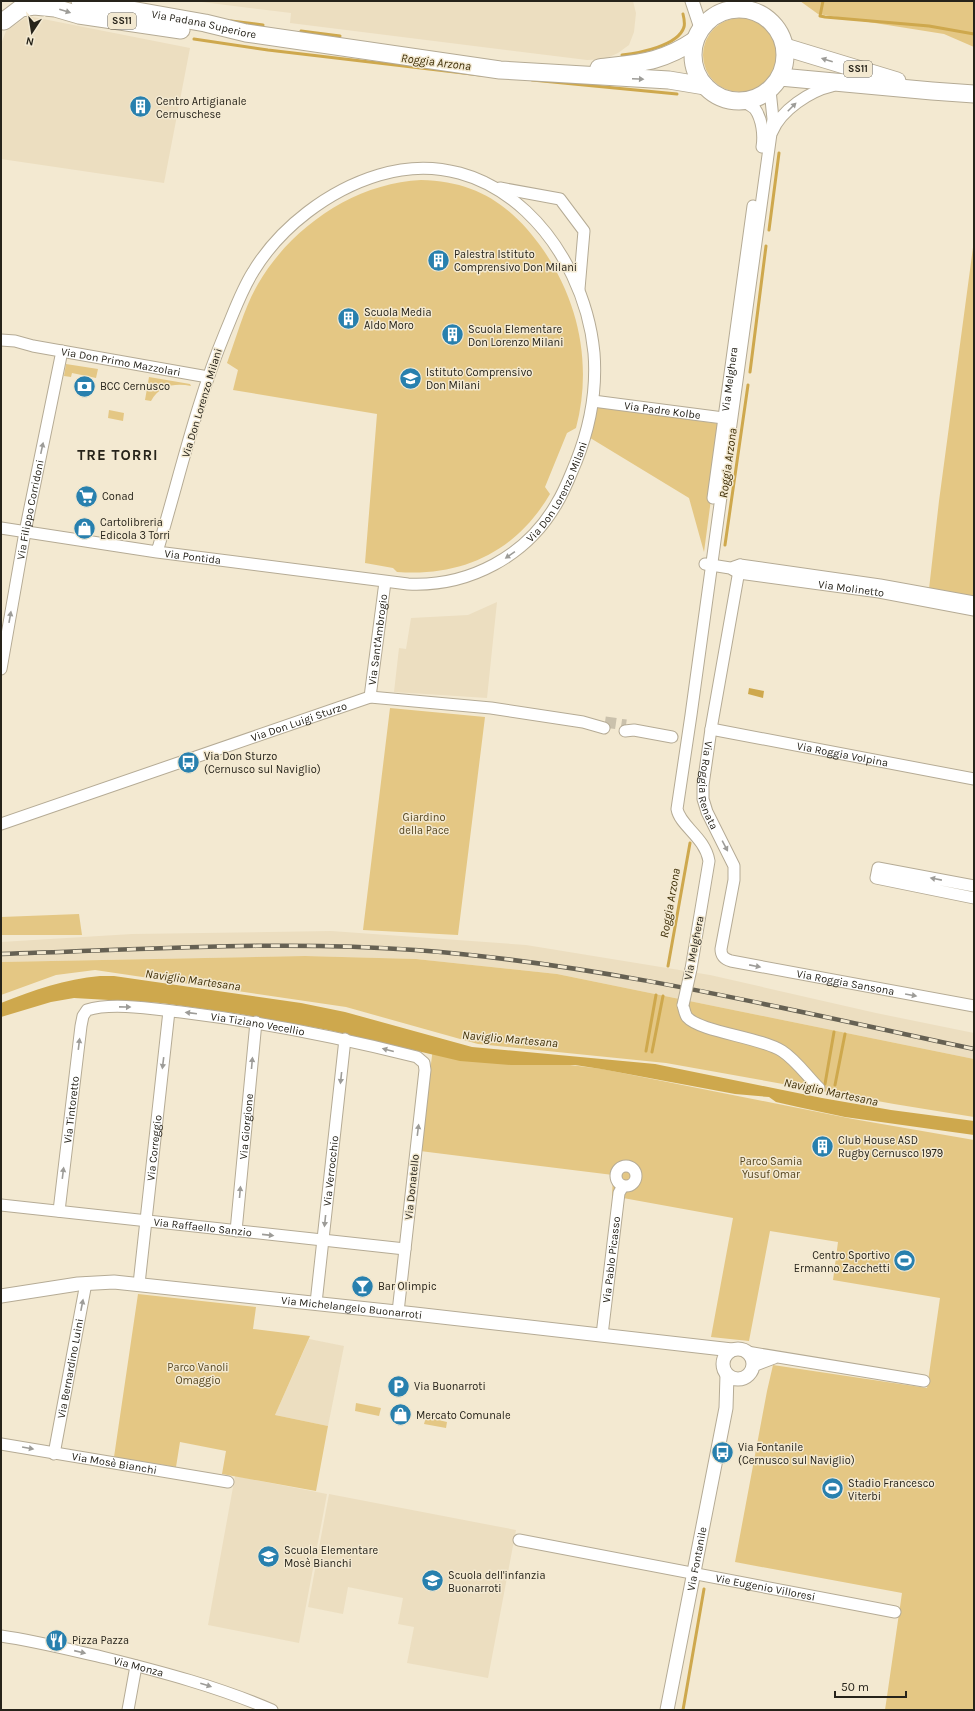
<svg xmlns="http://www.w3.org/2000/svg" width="975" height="1711" font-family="Karla,sans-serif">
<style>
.built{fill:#ecdec0}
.green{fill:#e4c784}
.water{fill:#cea84d}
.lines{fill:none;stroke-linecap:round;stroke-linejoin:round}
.stream{stroke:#cea84d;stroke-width:3}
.minor-tunnel{stroke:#cac1ac;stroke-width:11;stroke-dasharray:11 5.5;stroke-linecap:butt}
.minor-casing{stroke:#b5ab95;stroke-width:13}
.tertiary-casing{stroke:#b5ab95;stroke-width:15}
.primary-casing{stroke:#b5ab95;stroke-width:19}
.minor{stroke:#fff;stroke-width:11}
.tertiary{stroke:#fff;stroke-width:13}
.primary{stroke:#fff;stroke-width:17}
.rail-casing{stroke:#666153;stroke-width:4.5}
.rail{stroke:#f3e9d1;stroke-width:3;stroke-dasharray:9;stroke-linecap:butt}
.minor-bridge-casing{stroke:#b5ab95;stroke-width:13;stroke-linecap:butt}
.minor-bridge{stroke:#fff;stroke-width:11}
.oneway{fill:#9d9c98}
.labels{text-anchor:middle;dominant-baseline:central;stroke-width:3;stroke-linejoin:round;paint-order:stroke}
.shield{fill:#f3e9d1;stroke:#645e51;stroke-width:1}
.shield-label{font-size:10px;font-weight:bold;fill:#26231a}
.street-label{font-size:11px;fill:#26231a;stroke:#f3e9d1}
.poi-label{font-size:11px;fill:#26231a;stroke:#f3e9d1;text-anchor:start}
.park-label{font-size:11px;fill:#55451f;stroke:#f3e9d1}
.water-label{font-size:12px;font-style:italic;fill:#3e2e06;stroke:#f3e9d1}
.district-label{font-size:15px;font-weight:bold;letter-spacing:1px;fill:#26231a;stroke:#f3e9d1}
</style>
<rect width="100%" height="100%" fill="#f3e9d1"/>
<path class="built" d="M194 1H633L636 13 634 32 629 45 618 53 605 59 587 60 290 23 291 13Z
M28 16 190 48 164 183 1 159V44L6 31Z
M497 602 487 698 394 692 399 648 406 649 411 618 468 615Z
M331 931 526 945 710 975 876 1013 974 1033V1059L557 974 416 959 305 956 1 962V942L132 934Z
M309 1339 344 1346 328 1426 275 1415Z
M235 1476 327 1494 299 1643 208 1625Z
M329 1494 516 1530 488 1678 407 1663 414 1627 398 1624 403 1598 348 1587 343 1614 308 1607Z"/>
<path class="green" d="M800 1H974V47L944 34 818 14Z
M703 55a37 37 0 1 1 74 0a37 37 0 1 1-74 0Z
M421 180C477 181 513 206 544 251 580 304 592 367 576 428L567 433 545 487 550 494C516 552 462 577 397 572L393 568 365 563 377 414 233 390 238 370 227 363C237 336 244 308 258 284 291 227 355 183 421 180Z
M974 240V597L929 589 939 501Z
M66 364 98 369 96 378 72 373 71 377 64 376Z
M149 377 190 384 191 386C175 383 160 385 151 401L145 400Z
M593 406 721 424 704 552 689 498 587 436Z
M109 410 124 413 123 421 108 418Z
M390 708 485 717 458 935 363 930Z
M79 914 82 935H1V917Z
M305 956 416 959 557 974 974 1059V1117L894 1104 666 1063 478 1044 346 1007 95 970 56 975 1 995V962Z
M433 1048 602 1069 853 1119 974 1140V1710H885L902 1593 735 1562 767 1391 773 1365 927 1388 940 1298 833 1280 838 1242 770 1231 749 1341 711 1337 733 1218 612 1196 613 1175 420 1151Z
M138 1294 256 1307 253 1329 310 1336 275 1415 328 1426 316 1491 222 1474 226 1451 180 1442 176 1467 114 1457Z
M356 1403 381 1408 379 1416 355 1411Z
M426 1417 447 1422 446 1428 424 1424Z"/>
<path class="water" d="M749 688 764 691 763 698 748 694Z
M100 976H114L301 1003 345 1012 472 1047 655 1064 822 1098 891 1110 974 1121V1135L845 1117 798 1107 776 1102 769 1097 735 1094 601 1069 575 1065H511L460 1061 328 1030 240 1014 161 1003 74 998 51 1002 1 1017V1003C34 990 65 979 100 976Z"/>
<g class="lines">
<path class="stream" d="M823 1 820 16 825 17 929 26 974 34
M231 21 263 25
M301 31 340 36
M194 39 268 50 480 75
M622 55C639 53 678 46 684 27 685 23 684 18 683 14
M532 80 677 94
M769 230 779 153
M750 372 766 246
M725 545 748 385
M668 966 690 843
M646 1051 656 995
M652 1052 663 996
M825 1084 834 1032
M835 1085 845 1034
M683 1710 704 1589"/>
<path class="minor-tunnel" d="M605 722 626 725"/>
<defs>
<g id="minor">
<path d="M744 101C747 104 752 106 755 109 762 119 764 135 762 147"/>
<path d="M772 132C781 110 810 91 832 86"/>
<path d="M500 188 560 199 584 231 579 289"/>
<path id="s1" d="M1 340 15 341 33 346 208 377"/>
<path id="s2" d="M593 401 731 419"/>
<path id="s3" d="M713 498 753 206"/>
<path id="s4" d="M1 528 157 552 408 584C469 587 527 556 557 503 565 490 570 476 576 462 590 427 597 391 594 353 584 247 494 140 379 175 329 190 280 227 253 272 241 291 234 312 225 333 196 403 179 479 157 552"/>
<path id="s5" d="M705 564 730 568 739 573 879 592 974 610"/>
<path id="s6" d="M740 565 711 729 703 785V799L707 812 734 866V880L721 949C721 956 724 959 731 961L974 1006"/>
<path d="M734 567 740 565 880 585 974 602"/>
<path id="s7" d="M1 669 25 532 62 351"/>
<path id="s8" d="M370 697 385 582"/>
<path id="s9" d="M711 729 974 779"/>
<path d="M625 731 634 730 672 737"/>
<path id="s10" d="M1 824 370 697 491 708 583 722 604 728"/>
<path d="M974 886 878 868 876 878 974 898"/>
<path d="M691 969 709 861C705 837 680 826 677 809L691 715 773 119 770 90"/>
<path d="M683 1005C684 1009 685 1014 687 1017 700 1032 760 1037 782 1051 796 1060 807 1076 819 1088"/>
<circle cx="626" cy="1176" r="10"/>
<path id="s11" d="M1 1205 405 1249"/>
<path id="s12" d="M59 1211 81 1026 83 1016 87 1010C112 1002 154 1009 181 1012 261 1022 338 1037 417 1057L424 1063 425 1070 398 1312"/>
<path id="s13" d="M236 1231 256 1022"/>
<path id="s14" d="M139 1284 169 1011"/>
<path id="s15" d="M316 1303 345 1039"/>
<path id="s16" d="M602 1335 619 1193 623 1186"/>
<path d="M747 1352 924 1381"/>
<path d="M753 1366 774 1358"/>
<path id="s17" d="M1 1444 228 1482"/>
<path id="s18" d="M54 1454 86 1283"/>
<path id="s19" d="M519 1540 895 1612"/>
<path id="s20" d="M1 1636C36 1641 71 1650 106 1658 162 1672 219 1687 272 1710"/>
<path d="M128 1710 136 1666"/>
</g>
<g id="tertiary">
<path d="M692 1 701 28"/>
<path d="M735 1 744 9"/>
<path id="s21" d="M1 1296 78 1284 114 1282 415 1314 732 1350"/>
<circle cx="738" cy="1364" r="15"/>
<path id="s22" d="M667 1710 726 1408 727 1375"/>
</g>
<g id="primary">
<path id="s23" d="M80 1 205 23 246 33 500 70 669 80 705 86"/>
<circle cx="739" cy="55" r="46"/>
<path d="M4 21 21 8 34 6 55 8 79 15 181 30"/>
<path d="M785 47 897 81"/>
<path d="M599 68C638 63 661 63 695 40"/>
<path d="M780 77 932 91 974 94"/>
</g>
</defs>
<use href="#minor" class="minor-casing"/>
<use href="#tertiary" class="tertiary-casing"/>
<use href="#primary" class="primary-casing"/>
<use href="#minor" class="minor"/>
<use href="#tertiary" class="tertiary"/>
<use href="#primary" class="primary"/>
<defs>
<path id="rail" d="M1 954C139 950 278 940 415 950 604 964 789 1010 974 1049"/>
</defs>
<use href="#rail" class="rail-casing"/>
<use href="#rail" class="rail"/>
<defs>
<path id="minor-bridge" d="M683 1005 691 969"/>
</defs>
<use href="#minor-bridge" class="minor-bridge-casing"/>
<use href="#minor-bridge" class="minor-bridge"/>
</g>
<defs><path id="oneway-solid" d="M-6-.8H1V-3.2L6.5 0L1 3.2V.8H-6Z"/></defs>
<g class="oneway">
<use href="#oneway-solid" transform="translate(65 11) rotate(17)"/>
<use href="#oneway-solid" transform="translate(827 60) rotate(-163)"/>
<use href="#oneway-solid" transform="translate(638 79) rotate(3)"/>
<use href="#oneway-solid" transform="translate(792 107) rotate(-45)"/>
<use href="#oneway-solid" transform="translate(42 448) rotate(-78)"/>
<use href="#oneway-solid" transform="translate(510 555) rotate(145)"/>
<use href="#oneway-solid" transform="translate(10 617) rotate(-80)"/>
<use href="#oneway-solid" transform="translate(725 846) rotate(62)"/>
<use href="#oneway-solid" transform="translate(936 879) rotate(-169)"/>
<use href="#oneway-solid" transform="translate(755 966) rotate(11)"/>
<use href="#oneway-solid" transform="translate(911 995) rotate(10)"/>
<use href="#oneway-solid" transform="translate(125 1007) rotate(1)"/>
<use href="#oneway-solid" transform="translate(191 1013) rotate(-173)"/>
<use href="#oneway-solid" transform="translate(79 1044) rotate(-83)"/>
<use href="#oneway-solid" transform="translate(388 1050) rotate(-165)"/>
<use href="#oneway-solid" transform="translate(163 1063) rotate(97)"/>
<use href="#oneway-solid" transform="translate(252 1063) rotate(-85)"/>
<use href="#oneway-solid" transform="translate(341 1078) rotate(96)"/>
<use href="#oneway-solid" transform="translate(418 1130) rotate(-83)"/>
<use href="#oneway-solid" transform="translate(63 1173) rotate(-83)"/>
<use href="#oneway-solid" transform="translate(240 1192) rotate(-85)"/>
<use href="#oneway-solid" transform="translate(325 1221) rotate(96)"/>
<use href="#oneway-solid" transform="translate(268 1235) rotate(6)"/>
<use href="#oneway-solid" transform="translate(82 1305) rotate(-79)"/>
<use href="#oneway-solid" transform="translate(28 1448) rotate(10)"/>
<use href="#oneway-solid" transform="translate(80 1652) rotate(13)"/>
<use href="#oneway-solid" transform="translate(206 1685) rotate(18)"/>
</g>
<defs>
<symbol id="building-disc" viewBox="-11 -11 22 22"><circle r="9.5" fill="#2880ae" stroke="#f3e9d1"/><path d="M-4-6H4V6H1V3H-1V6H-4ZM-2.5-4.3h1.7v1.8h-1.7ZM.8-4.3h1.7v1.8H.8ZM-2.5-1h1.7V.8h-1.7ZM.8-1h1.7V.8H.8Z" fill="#fff"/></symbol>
<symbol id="school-disc" viewBox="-11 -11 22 22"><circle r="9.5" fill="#2880ae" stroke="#f3e9d1"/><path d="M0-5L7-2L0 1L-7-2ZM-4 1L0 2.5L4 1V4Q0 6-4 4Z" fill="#fff"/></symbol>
<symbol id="bank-disc" viewBox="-11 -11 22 22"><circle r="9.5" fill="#2880ae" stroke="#f3e9d1"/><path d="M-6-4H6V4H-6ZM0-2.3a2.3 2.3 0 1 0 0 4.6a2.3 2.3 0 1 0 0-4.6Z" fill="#fff"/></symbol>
<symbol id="supermarket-disc" viewBox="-11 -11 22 22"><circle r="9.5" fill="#2880ae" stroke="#f3e9d1"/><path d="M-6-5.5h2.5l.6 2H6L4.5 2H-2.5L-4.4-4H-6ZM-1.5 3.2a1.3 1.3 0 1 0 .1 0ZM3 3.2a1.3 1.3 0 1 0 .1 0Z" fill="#fff"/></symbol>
<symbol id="shop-disc" viewBox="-11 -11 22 22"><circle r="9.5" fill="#2880ae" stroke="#f3e9d1"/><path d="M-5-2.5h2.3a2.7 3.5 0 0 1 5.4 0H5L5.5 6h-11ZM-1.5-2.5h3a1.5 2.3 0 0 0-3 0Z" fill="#fff"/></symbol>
<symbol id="bus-disc" viewBox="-11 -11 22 22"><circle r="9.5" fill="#2880ae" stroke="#f3e9d1"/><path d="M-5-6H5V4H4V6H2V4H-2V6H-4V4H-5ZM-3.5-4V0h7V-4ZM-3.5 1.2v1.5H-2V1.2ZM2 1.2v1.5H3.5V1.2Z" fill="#fff"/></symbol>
<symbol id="stadium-disc" viewBox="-11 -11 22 22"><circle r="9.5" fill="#2880ae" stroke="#f3e9d1"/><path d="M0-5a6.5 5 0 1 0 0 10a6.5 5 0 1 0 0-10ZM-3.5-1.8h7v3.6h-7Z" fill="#fff"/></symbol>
<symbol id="bar-disc" viewBox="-11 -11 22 22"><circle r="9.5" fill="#2880ae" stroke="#f3e9d1"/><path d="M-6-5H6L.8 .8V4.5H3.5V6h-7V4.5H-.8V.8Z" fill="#fff"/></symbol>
<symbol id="parking-disc" viewBox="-11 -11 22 22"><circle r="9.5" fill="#2880ae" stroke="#f3e9d1"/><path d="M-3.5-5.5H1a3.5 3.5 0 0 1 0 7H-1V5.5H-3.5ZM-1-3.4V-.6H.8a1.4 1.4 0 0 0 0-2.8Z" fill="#fff"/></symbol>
<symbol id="restaurant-disc" viewBox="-11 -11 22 22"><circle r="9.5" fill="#2880ae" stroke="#f3e9d1"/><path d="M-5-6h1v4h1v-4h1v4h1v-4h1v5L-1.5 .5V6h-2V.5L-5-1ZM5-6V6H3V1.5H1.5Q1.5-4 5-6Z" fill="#fff"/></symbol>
</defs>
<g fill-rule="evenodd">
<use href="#building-disc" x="128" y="94" width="25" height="25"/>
<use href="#building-disc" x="426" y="248" width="25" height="25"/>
<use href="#building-disc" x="336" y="306" width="25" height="25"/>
<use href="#building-disc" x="440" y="322" width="25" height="25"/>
<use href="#school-disc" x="398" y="366" width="25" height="25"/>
<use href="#bank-disc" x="72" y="374" width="25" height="25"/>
<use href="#supermarket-disc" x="74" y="484" width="25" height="25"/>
<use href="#shop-disc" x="72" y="516" width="25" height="25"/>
<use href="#bus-disc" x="176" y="750" width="25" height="25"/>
<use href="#building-disc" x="810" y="1134" width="25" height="25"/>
<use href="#stadium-disc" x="892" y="1248" width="25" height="25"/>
<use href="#bar-disc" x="350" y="1274" width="25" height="25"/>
<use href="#parking-disc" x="386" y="1374" width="25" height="25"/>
<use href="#shop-disc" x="388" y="1402" width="25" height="25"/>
<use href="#bus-disc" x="710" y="1440" width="25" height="25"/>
<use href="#stadium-disc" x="820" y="1476" width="25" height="25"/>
<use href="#school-disc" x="256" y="1544" width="25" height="25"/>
<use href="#school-disc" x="420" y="1568" width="25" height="25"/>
<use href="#restaurant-disc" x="44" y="1628" width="25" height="25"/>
</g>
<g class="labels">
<g class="shield">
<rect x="108" y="13" width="28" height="16" rx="3"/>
<rect x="844" y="61" width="28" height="16" rx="3"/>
</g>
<g class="shield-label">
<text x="122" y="21">SS11</text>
<text x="858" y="69">SS11</text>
</g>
<g class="street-label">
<text stroke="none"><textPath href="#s23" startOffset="126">Via Padana Superiore</textPath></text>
<text stroke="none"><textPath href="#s1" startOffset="122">Via Don Primo Mazzolari</textPath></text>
<text stroke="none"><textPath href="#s3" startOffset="120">Via Melghera</textPath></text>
<text transform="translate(202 403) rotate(-73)">Via Don Lorenzo Milani</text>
<text stroke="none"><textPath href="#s2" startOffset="70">Via Padre Kolbe</textPath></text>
<text stroke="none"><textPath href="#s4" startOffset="599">Via Don Lorenzo Milani</textPath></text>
<text stroke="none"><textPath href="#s7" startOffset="162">Via Filippo Corridoni</textPath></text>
<text stroke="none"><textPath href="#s4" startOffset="194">Via Pontida</textPath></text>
<text stroke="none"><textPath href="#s5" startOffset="149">Via Molinetto</textPath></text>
<text stroke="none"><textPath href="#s8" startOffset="58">Via Sant'Ambrogio</textPath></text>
<text stroke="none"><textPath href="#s10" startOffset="315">Via Don Luigi Sturzo</textPath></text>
<text stroke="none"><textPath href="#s9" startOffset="134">Via Roggia Volpina</textPath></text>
<text stroke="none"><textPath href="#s6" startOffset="224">Via Roggia Renata</textPath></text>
<text transform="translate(694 948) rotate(-79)">Via Melghera</text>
<text stroke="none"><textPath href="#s6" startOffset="529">Via Roggia Sansona</textPath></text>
<text stroke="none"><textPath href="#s12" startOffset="376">Via Tiziano Vecellio</textPath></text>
<text stroke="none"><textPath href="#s12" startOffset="102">Via Tintoretto</textPath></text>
<text stroke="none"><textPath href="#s13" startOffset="105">Via Giorgione</textPath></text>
<text stroke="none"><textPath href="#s14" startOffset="137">Via Correggio</textPath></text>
<text stroke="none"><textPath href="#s15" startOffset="133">Via Verrocchio</textPath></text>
<text transform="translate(412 1187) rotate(-84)">Via Donatello</text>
<text stroke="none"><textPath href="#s11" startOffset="203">Via Raffaello Sanzio</textPath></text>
<text stroke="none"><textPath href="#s16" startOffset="76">Via Pablo Picasso</textPath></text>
<text stroke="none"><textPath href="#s21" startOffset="353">Via Michelangelo Buonarroti</textPath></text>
<text stroke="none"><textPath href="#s18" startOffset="87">Via Bernardino Luini</textPath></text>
<text stroke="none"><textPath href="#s17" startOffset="115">Via Mosè Bianchi</textPath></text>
<text stroke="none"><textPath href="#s22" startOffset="154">Via Fontanile</textPath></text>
<text stroke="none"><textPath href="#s19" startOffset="251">Vie Eugenio Villoresi</textPath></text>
<text stroke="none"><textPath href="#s20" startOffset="141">Via Monza</textPath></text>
</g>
<g class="poi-label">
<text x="156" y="101">Centro Artigianale<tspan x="156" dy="13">Cernuschese</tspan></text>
<text x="454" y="254">Palestra Istituto<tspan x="454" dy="13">Comprensivo Don Milani</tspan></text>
<text x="364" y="312">Scuola Media<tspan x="364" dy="13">Aldo Moro</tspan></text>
<text x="468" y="329">Scuola Elementare<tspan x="468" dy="13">Don Lorenzo Milani</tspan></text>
<text x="426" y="372">Istituto Comprensivo<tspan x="426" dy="13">Don Milani</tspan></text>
<text x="100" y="386">BCC Cernusco</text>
<text x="102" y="496">Conad</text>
<text x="100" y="522">Cartolibreria<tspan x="100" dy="13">Edicola 3 Torri</tspan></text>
<text x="204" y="756">Via Don Sturzo<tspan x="204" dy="13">(Cernusco sul Naviglio)</tspan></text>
<text x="838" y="1140">Club House ASD<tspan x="838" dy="13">Rugby Cernusco 1979</tspan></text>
<text x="890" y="1255" text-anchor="end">Centro Sportivo<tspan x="890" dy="13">Ermanno Zacchetti</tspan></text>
<text x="378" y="1286">Bar Olimpic</text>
<text x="414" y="1386">Via Buonarroti</text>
<text x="416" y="1415">Mercato Comunale</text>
<text x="738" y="1447">Via Fontanile<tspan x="738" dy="13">(Cernusco sul Naviglio)</tspan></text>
<text x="848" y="1483">Stadio Francesco<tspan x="848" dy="13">Viterbi</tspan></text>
<text x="284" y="1550">Scuola Elementare<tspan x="284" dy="13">Mosè Bianchi</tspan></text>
<text x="448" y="1575">Scuola dell'infanzia<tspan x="448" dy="13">Buonarroti</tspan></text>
<text x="72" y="1640">Pizza Pazza</text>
</g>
<g class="park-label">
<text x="424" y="817">Giardino<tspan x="424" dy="13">della Pace</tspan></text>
<text x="771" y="1161">Parco Samia<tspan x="771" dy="13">Yusuf Omar</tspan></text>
<text x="198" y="1367">Parco Vanoli<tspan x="198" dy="13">Omaggio</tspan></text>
</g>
<g class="water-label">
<text transform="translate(436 62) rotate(7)">Roggia Arzona</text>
<text transform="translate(728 463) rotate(-82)">Roggia Arzona</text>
<text transform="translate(670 903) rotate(-80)">Roggia Arzona</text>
<text transform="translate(193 980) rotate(8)">Naviglio Martesana</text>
<text transform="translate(510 1039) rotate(5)">Naviglio Martesana</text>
<text transform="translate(831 1092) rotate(12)">Naviglio Martesana</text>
</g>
<g class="district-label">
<text x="118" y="455">TRE TORRI</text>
</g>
</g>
<rect width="975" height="1711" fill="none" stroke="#26231a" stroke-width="4"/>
<g transform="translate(32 32) rotate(192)" stroke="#f3e9d1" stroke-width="3" paint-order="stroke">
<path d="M0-3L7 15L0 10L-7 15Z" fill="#26231a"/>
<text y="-6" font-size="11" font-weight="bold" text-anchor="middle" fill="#26231a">N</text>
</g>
<path d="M835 1691v6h71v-6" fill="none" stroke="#26231a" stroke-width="2"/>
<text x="841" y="1691" font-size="12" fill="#26231a" stroke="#f3e9d1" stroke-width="3" paint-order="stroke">50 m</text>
</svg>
